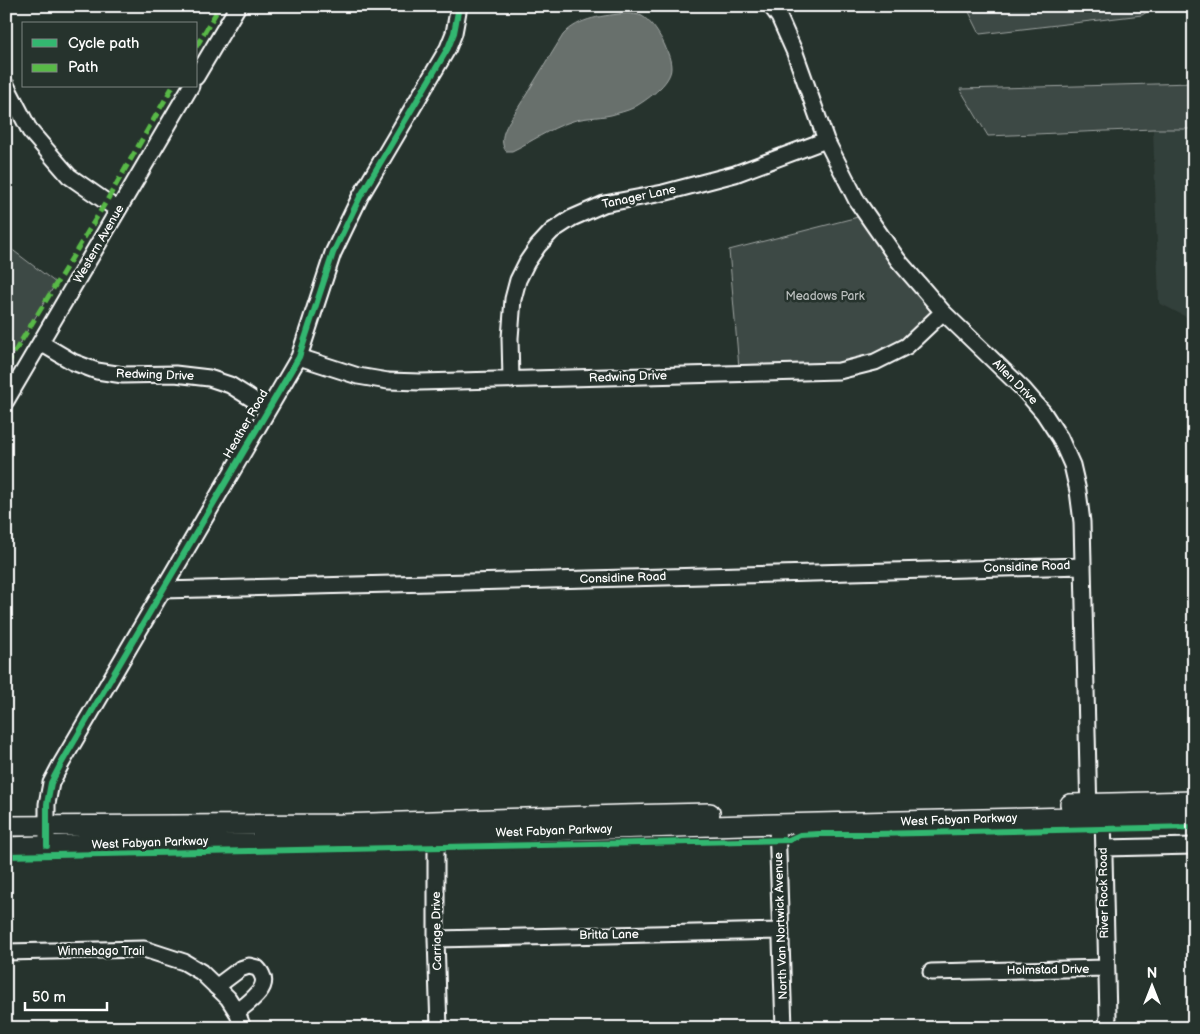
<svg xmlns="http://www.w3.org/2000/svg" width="1200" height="1034" font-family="'Balsamiq Sans',sans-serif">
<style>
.built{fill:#333f3a}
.green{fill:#3e4944;stroke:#9ea4a2}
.water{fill:#67706c;stroke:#a4a9a7}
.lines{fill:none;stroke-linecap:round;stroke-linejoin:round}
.minor-casing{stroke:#fff;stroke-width:19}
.major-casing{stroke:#fff;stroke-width:22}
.minor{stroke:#26332d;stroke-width:15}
.major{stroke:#26332d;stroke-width:19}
.quiet{stroke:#58b947;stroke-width:5;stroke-dasharray:10 5;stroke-linecap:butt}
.cycleway-casing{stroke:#26332d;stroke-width:9}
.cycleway{stroke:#33b770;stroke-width:6}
.labels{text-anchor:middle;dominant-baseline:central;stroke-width:5;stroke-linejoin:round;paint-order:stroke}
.street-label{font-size:12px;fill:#fff;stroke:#26332d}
.park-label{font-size:12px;fill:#bbbfbe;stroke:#26332d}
</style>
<rect width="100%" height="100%" fill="#26332d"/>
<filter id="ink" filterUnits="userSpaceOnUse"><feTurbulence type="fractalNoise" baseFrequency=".02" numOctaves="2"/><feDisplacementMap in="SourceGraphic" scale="10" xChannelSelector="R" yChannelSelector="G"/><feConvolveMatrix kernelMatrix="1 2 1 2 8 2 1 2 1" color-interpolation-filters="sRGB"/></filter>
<g filter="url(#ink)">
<path class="built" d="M1153 129H1194V321L1159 303Z"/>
<path class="green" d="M966 6H1157L1142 15 980 34Z
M1194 83V129H1153L988 136 960 89Z
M858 217 933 315 909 337 876 355 846 364 739 368 729 250Z
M6 245 56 283 6 366Z"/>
<path class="water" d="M627 13C631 14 638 14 642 16 652 22 660 35 665 46 668 53 671 60 671 68 671 84 645 101 633 108 627 111 618 113 611 115 597 118 583 117 570 122 549 129 531 142 512 151H506C496 138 510 120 518 108L563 35C579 17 604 16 627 13Z"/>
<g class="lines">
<defs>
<path id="minor" d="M771 6 779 17 795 53 826 140 857 201 898 260 943 312 1023 389 1043 412 1060 438 1072 465 1078 491 1082 522 1089 815
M196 77 238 6
M6 85 30 131 69 176 118 210
M41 343 73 362 97 371 123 375 175 374 209 378 230 385 268 409
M299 357 358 376 388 381 420 382 839 371 875 362 907 346 943 312
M511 380 510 338 513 299 518 280 527 262 538 246 552 231 572 218 604 204 663 193 735 174 826 140
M6 401 191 86
M162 590 1083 566
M1103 817 1108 1017 1106 1028
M777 824 784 1028
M436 834V939L439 1028
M47 846V804L51 783 61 764 299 357 333 253 360 197 448 48 454 33 459 6
M1104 848 1194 846
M436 939 781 931
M6 952 144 949 184 962 201 972 228 998 237 1012 243 1028
M931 972 1106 968
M216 987 240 969 249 966 257 968C259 970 261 972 262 975 270 989 246 1004 237 1012"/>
<path id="major" d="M1070 804 1194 801
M6 826 341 824 621 815 710 813
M6 847 777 824 1194 814"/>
</defs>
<use href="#minor" class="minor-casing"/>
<use href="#major" class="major-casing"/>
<use href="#minor" class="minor"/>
<use href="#major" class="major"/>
<path class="quiet" d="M196 47 220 6
M6 366 106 202 173 86"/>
<defs>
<path id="cycleway" d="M47 846V804L51 783 61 764 299 357 333 253 360 197 448 48 454 33 459 6
M6 856 789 840 800 835 819 834H874L1194 827"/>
</defs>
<use href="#cycleway" class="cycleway-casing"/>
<use href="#cycleway" class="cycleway"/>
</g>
</g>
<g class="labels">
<g class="street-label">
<text transform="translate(639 197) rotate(-12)">Tanager Lane</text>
<text transform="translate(99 244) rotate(-60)">Western Avenue</text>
<text transform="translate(155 375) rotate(2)">Redwing Drive</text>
<text transform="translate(628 377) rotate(-2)">Redwing Drive</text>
<text transform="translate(1015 382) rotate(45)">Allen Drive</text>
<text transform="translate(246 424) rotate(-60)">Heather Road</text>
<text transform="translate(1027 567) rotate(-2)">Considine Road</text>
<text transform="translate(623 578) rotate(-2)">Considine Road</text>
<text transform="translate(959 820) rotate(-2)">West Fabyan Parkway</text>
<text transform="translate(554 831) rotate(-2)">West Fabyan Parkway</text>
<text transform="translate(150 843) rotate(-2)">West Fabyan Parkway</text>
<text transform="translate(1104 893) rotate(-91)">River Rock Road</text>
<text transform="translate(781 926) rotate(-92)">North Van Nortwick Avenue</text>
<text transform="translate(437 931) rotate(-91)">Carriage Drive</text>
<text transform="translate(609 935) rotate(-1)">Britta Lane</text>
<text x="101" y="951">Winnebago Trail</text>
<text transform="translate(1048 970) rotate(-1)">Holmstad Drive</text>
</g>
<g class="park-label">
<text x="825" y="296">Meadows Park</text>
</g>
</g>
<rect width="1200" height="1034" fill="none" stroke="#26332d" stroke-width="25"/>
<rect x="12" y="12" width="1175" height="1009" fill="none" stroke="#fff" stroke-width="2" filter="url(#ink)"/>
<rect x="22" y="22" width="175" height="65" fill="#26332d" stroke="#7d8581"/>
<rect x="32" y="39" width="25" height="8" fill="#33b770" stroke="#7d8581"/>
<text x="68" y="48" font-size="15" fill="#ffffff">Cycle path</text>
<rect x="32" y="64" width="25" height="8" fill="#58b947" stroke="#7d8581"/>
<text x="68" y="72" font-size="15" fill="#ffffff">Path</text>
<g transform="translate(1152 986)" stroke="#26332d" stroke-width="4" paint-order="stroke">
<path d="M0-4L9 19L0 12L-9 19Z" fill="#ffffff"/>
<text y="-8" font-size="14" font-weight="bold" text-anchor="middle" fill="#ffffff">N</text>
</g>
<path d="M25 1002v8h82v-8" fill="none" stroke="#ffffff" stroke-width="2.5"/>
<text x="32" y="1002" font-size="15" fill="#ffffff" stroke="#26332d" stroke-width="4" paint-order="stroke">50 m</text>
</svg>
